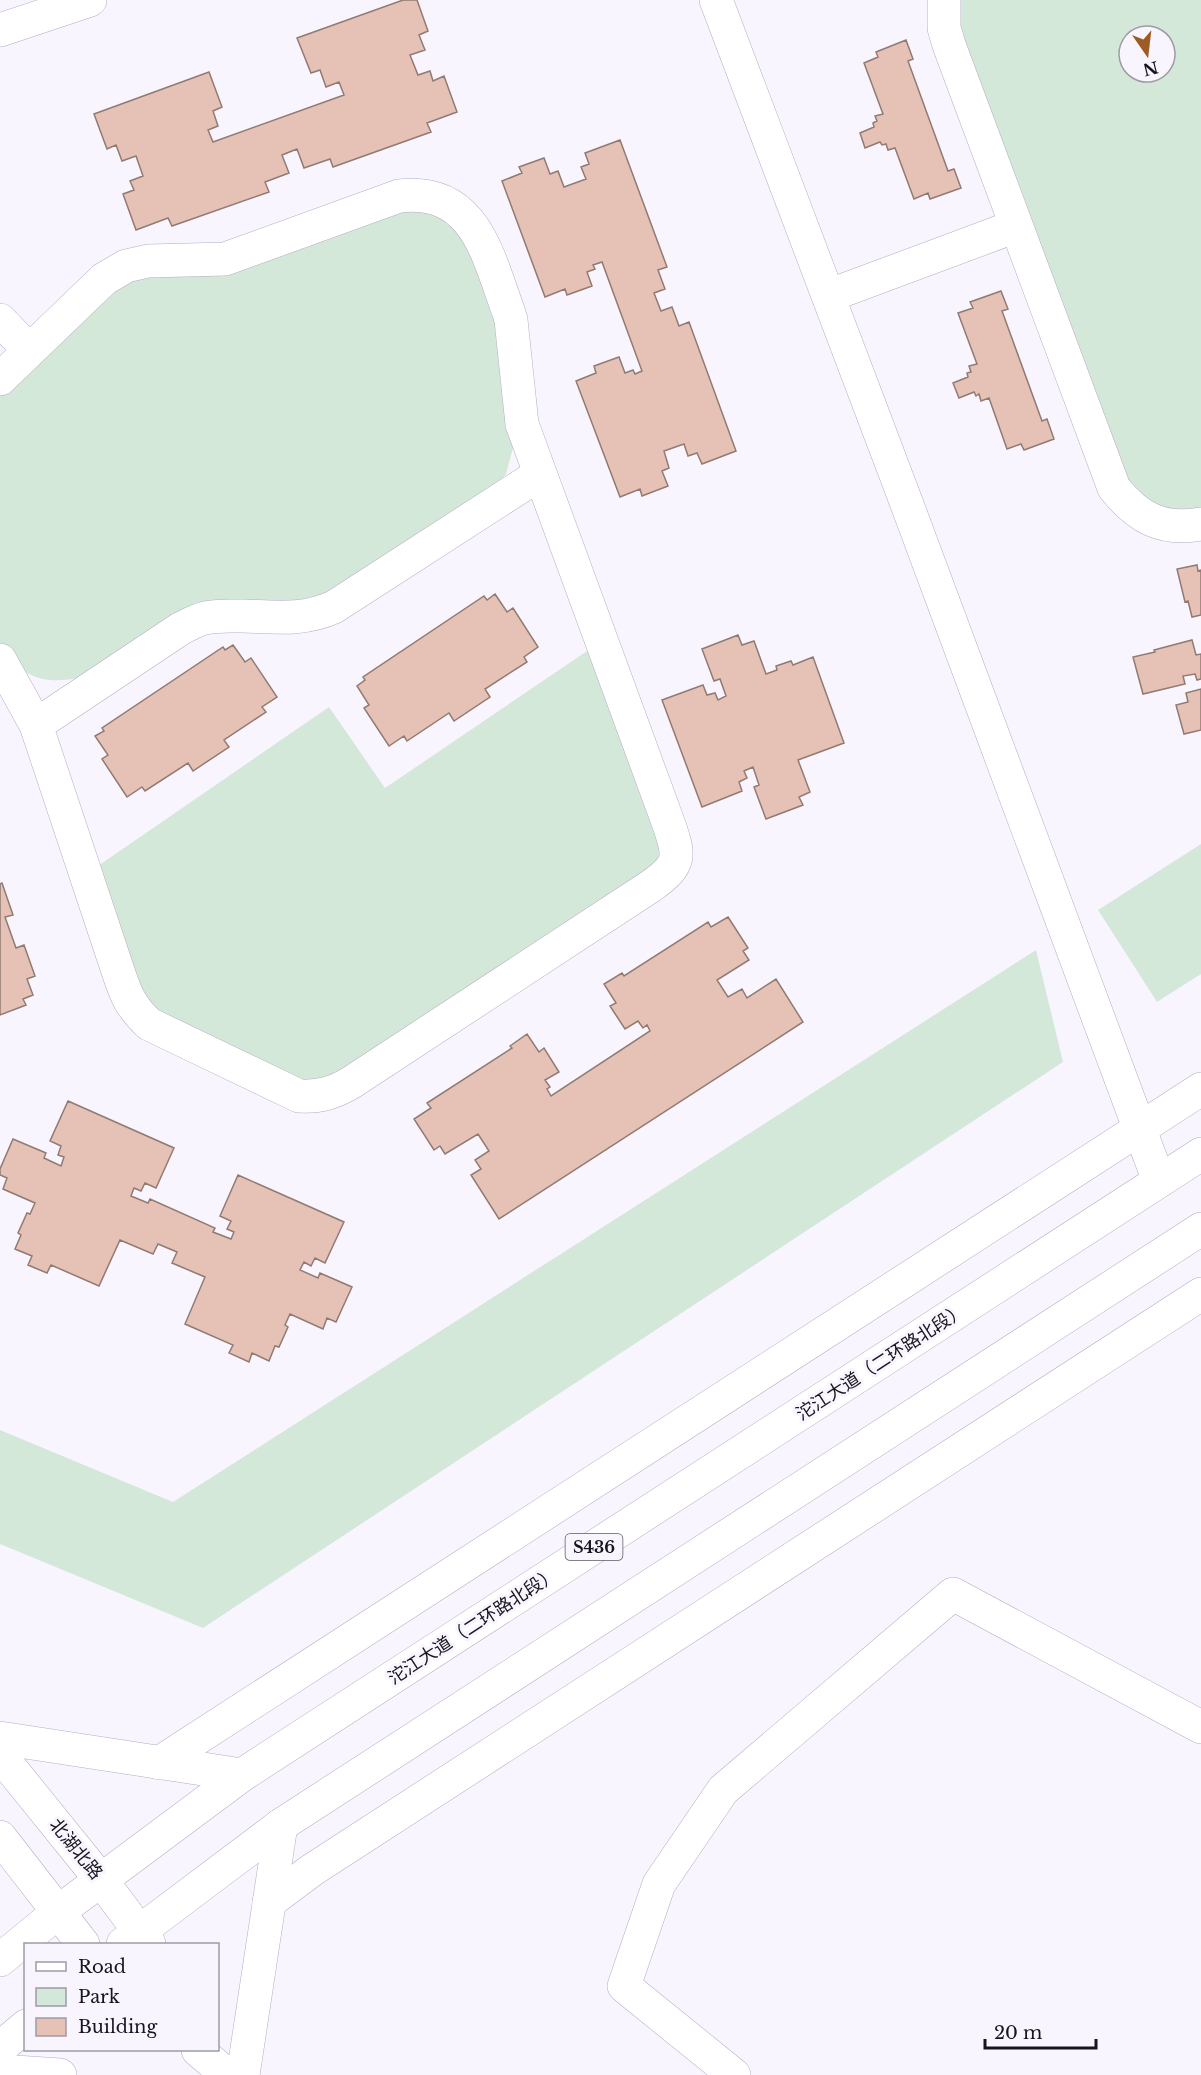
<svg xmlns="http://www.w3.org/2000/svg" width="1201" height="2075" font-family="'Libre Baskerville','Noto Sans SC',serif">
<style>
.green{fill:#d4e8da;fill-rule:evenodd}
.building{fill:#e5c2b5;stroke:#917a72;stroke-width:1.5}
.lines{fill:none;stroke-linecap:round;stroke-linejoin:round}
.minor-casing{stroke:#b5adc2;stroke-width:34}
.major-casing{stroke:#b5adc2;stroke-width:34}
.highway-casing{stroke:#b5adc2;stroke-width:34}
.minor{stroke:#fff;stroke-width:33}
.major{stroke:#fff;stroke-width:33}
.highway{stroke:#fff;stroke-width:33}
.labels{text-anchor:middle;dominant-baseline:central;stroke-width:6;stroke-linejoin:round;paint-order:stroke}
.shield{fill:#f9f5fe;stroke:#5c5860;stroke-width:1.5}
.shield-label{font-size:16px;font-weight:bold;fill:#18151c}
.street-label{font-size:18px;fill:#18151c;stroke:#f9f5fe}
</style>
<rect width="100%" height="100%" fill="#f9f5fe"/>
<path class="green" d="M954 0H1201V512L1170 514 1132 491 957 33ZM1129 36H1165V72H1129Z
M391 207 452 215 504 325 514 444 506 474 498 484 325 601 216 604 86 676C48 686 20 680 0 643V390L109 284Z
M593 647 664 843 656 868 346 1072 300 1084 172 1023 144 1001 95 868 329 707 385 788Z
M1201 844V974L1157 1002 1098 910Z
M1036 950 1063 1062 203 1628 0 1544V1430L173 1502Z"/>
<path class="building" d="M403 0H417L428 31 419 35 425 50 410 55 418 75 430 71 433 81 444 76 457 112 427 123 431 132 333 167 330 159 304 168 297 149 282 155 289 173 265 182 269 192 172 226 168 218 136 230 123 194 134 190 130 181 143 176 136 156 122 161 116 145 107 149 94 114 209 72 222 107 213 111 218 126 208 130 213 142 344 95 339 82 326 87 320 70 311 73 297 38Z
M906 40 913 59 908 61 948 171 954 169 961 188 930 199 928 193 914 199 895 148 888 150 886 144 882 145 880 142 865 148 860 133 874 127 873 123 877 121 875 116 883 114 864 63 878 57 876 52Z
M620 140 667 267 658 270 665 289 654 293 661 311 672 307 679 326 689 322 736 451 702 464 697 453 688 456 684 444 664 451 669 468 662 471 668 486 642 496 640 489 620 497 576 381 596 373 594 366 619 357 625 373 633 370 635 374 642 371 602 262 593 265 595 269 587 272 592 286 567 295 565 289 545 297 502 181 522 173 519 167 544 158 550 174 558 171 564 187 586 179 581 167 589 164 585 153Z
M1001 291 1008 309 1002 311 1042 421 1047 419 1054 439 1024 450 1021 444 1007 449 989 398 981 401 979 394 976 396 974 392 959 398 953 383 968 377 967 373 971 372 969 366 977 364 958 313 973 308 970 302Z
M1197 565 1198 571 1201 570V615L1192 617 1188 601 1185 602 1177 569Z
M495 594 507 612 513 608 538 647 524 657 527 662 485 689 490 697 454 721 449 713 407 741 404 736 389 746 364 708 369 705 357 686 365 680 363 677 484 596 487 600Z
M738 635 742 645 754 641 766 674 777 670 776 666 791 661 793 665 813 657 844 743 798 760 810 792 799 797 803 805 766 819 754 787 759 785 753 767 744 771 747 778 739 782 742 791 702 807 662 700 703 685 707 695 715 693 718 700 726 696 720 679 714 681 702 649Z
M1192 640 1196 655 1201 654V679L1197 680 1195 674 1183 676 1185 684 1143 694 1133 657 1155 652 1154 650Z
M233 645 245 662 251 658 277 697 262 707 266 712 224 740 229 747 193 771 188 763 145 791 142 787 127 797 102 759 108 755 95 736 104 731 102 728 223 647 225 650Z
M1201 689V730L1184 734 1176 705 1188 702 1186 693Z
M2 883 13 915 5 917 16 948 24 945 35 976 27 979 33 995 23 999 26 1005 0 1015V884Z
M728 917 748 948 743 951 749 960 717 980 728 997 742 989 747 998 776 979 803 1022 499 1219 471 1175 481 1169 475 1160 489 1151 478 1134 445 1154 440 1146 434 1150 414 1119 431 1108 427 1103 512 1048 510 1046 527 1034 539 1052 544 1048 559 1072 545 1080 550 1087 547 1089 551 1096 650 1031 647 1025 643 1028 638 1021 625 1029 610 1006 616 1003 604 984 622 973 624 976 708 922 711 927Z
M68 1101 174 1148 156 1188 145 1183 141 1191 134 1188 131 1196 148 1203 150 1199 215 1228 213 1232 231 1239 234 1232 227 1229 231 1221 220 1216 238 1175 344 1222 325 1263 315 1258 311 1266 304 1262 300 1270 318 1278 320 1273 352 1287 336 1322 327 1318 323 1329 290 1314 285 1325 288 1327 279 1347 275 1346 269 1361 252 1353 249 1362 229 1353 233 1345 185 1324 205 1277 172 1263 177 1252 158 1244 153 1254 120 1240 99 1286 51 1265 47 1273 28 1265 32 1256 15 1249 21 1235 18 1233 27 1213 30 1214 35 1203 3 1189 7 1178 0 1175V1169L13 1139 46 1153 44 1158 61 1166 64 1157 58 1155 61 1146 50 1141Z"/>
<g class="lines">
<defs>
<path id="minor" d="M716 0 905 499 1159 1181
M944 0V28L949 45 1114 488C1138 518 1162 531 1201 524
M0 30 90 0
M828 296 1016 226
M0 320 29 350
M0 379 104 279 126 266 148 261 225 259 399 196C476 187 488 257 509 313L511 320 522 424 668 822C680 856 682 864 651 886L352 1082C334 1093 320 1097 299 1096L149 1024C130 1006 126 995 118 971L36 725 0 660
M36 725 180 629C188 625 196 620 205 618 217 615 230 616 243 616 276 617 303 621 334 607L540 474
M159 1763 1201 1089
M269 1902 312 1870 1201 1294
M734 2075 624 1986 659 1884 723 1790 953 1594 1201 1727"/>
<path id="major" d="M0 1738 242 1775
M0 1755 101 1880 149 1944
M0 1837 83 1944
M198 2050 227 2075
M0 2071 60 2075
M243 2075 281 1825"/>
<path id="highway" d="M123 1944 281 1825 1201 1229
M0 1960 58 1912 242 1775 1201 1154
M0 2048 26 2026"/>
</defs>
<use href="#minor" class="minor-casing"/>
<use href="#major" class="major-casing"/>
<use href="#highway" class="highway-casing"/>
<use href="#minor" class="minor"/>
<use href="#major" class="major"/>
<use href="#highway" class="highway"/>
</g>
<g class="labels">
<rect class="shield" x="565.5" y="1534" width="57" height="26" rx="4.5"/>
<g class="shield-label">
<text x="594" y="1547">S436</text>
</g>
<g class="street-label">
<text transform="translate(881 1362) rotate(-33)">沱江大道（二环路北段）</text>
<text transform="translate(473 1626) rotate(-33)">沱江大道（二环路北段）</text>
<text transform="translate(76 1849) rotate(51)">北湖北路</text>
</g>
</g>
<rect x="24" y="1943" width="195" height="108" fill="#f9f5fe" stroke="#9f9ba4" stroke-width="1.5"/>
<rect x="36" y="1962" width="30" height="9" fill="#ffffff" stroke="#9f9ba4" stroke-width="1.5"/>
<text x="78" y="1973" font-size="18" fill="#18151c">Road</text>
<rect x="36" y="1988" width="30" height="18" fill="#d4e8da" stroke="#9f9ba4" stroke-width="1.5"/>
<text x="78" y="2003" font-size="18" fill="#18151c">Park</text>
<rect x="36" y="2018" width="30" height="18" fill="#e5c2b5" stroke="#9f9ba4" stroke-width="1.5"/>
<text x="78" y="2033" font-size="18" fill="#18151c">Building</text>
<g transform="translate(1147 54) rotate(166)"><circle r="28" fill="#f9f5fe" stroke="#9f9ba4" stroke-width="1.5"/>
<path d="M0-4.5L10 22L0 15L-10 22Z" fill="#9c5c24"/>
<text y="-9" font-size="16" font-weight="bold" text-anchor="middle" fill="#18151c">N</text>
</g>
<path d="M985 2039v9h111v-9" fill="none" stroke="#18151c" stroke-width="3"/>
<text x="994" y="2039" font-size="18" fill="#18151c" stroke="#f9f5fe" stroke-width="4.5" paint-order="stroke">20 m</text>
</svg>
